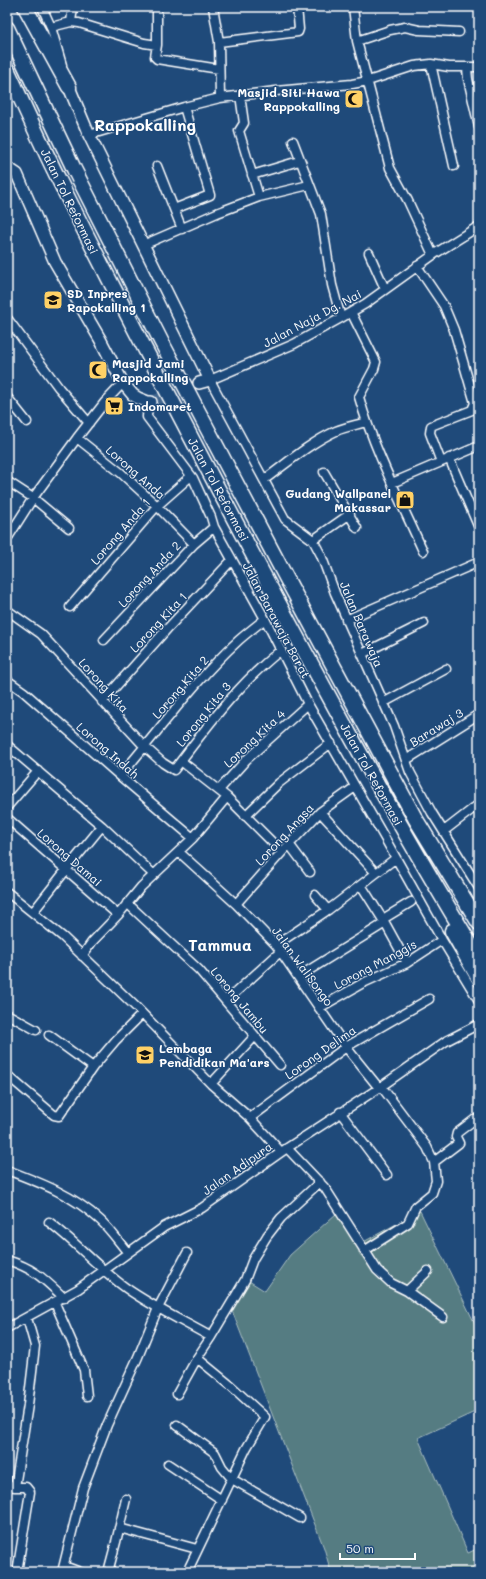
<svg xmlns="http://www.w3.org/2000/svg" width="486" height="1579" font-family="Mali,sans-serif">
<style>
.grass{fill:#557c82;stroke:#aabec0}
.lines{fill:none;stroke-linecap:round;stroke-linejoin:round}
.secondary-tunnel{stroke:#41658e;stroke-width:11;stroke-dasharray:11 5.5;stroke-linecap:butt}
.street-casing{stroke:#fff;stroke-width:11}
.secondary-casing{stroke:#fff;stroke-width:14}
.highway-casing{stroke:#fff;stroke-width:17}
.street{stroke:#1f4a7a;stroke-width:8}
.secondary{stroke:#1f4a7a;stroke-width:11}
.highway{stroke:#1f4a7a;stroke-width:14}
.labels{text-anchor:middle;dominant-baseline:central;stroke-width:3;stroke-linejoin:round;paint-order:stroke}
.poi-label{font-size:12px;font-weight:bold;fill:#fff;stroke:#1f4a7a;text-anchor:start}
.street-label{font-size:12px;fill:#fff;stroke:#1f4a7a}
.district-label{font-size:16px;font-weight:bold;fill:#fff;stroke:#1f4a7a}
</style>
<rect width="100%" height="100%" fill="#1f4a7a"/>
<filter id="ink" filterUnits="userSpaceOnUse"><feTurbulence type="fractalNoise" baseFrequency=".025" numOctaves="2"/><feDisplacementMap in="SourceGraphic" scale="8" xChannelSelector="R" yChannelSelector="G"/><feConvolveMatrix kernelMatrix="1 2 1 2 8 2 1 2 1" color-interpolation-filters="sRGB"/></filter>
<g filter="url(#ink)">
<path class="grass" d="M420 1211 479 1332V1410L418 1438 468 1553 479 1548V1572H331L324 1548 231 1308 244 1278 265 1291 290 1255 337 1213 358 1245Z"/>
<g class="lines">
<path class="secondary-tunnel" d="M151 402 199 383"/>
<defs>
<path id="street" d="M42 7 51 27 62 65
M157 7V45
M213 7 219 42 220 98
M353 7 357 41 390 168 408 201 433 255
M71 22 73 7
M51 27 71 22 79 23 144 43 157 45 155 57 157 59 219 69
M357 41 390 30 405 27 419 30 459 32
M219 42 298 32 299 29 297 7
M431 64 454 166
M467 68 468 79 479 127
M240 95 244 123 239 131 259 197
M89 135 184 107 220 98 276 91 352 84 368 81 414 66 431 64 449 67H479
M293 141 321 214 332 285 341 318
M157 166 174 209
M252 175 299 161
M479 226 436 253 365 304 341 318 294 344 210 380 285 519 313 540 321 555 335 593 394 726 410 772 432 813 479 888
M182 229 174 209 210 195 184 107
M143 245 217 213 259 197 309 185
M369 253 385 289
M417 266 444 306 454 330 475 403 472 410 431 426 430 433 441 462
M351 312 376 362 374 369 359 397C374 450 400 500 423 551
M7 318 59 388 89 423
M7 397 27 422
M148 402 147 417 193 478 211 517 214 527 265 619 308 704 387 842 442 940 479 1001
M77 438 121 473 157 506 194 544
M449 458 479 528
M324 472 357 528
M264 480C287 463 310 443 336 431 345 427 356 425 366 422
M7 481 33 498 69 528
M392 483 479 446
M7 539 33 498 77 438 105 402 123 383
M313 540 350 514
M70 607 157 506 191 476
M7 610 41 634 145 747 163 763 174 770C207 727 237 685 281 650
M346 620 479 562
M104 640 194 544 214 527
M362 654 424 623
M7 680 24 692 120 776 193 838
M102 702 167 629 232 560
M383 703 446 669
M7 745 102 826 153 874
M406 760 479 714
M181 761 227 797 282 852
M120 776C159 731 194 681 239 640 247 633 256 626 265 619
M219 790 246 760 308 704
M7 807 38 771
M320 812 375 872
M245 816 279 783 331 743
M7 818 118 915
M444 831 479 804
M289 844 310 872
M179 852 236 904 276 945 346 1047 379 1088
M361 885 385 923 407 963
M7 892 63 937 137 1008 211 1084 250 1118 281 1152
M315 895 328 910
M127 903 199 970 280 1065
M236 904 282 852 320 812 355 787
M33 912 66 870 102 826
M383 919 411 902
M276 945 328 910 396 858
M82 956 92 942 118 915 141 887 193 838 227 797
M298 977 385 923
M226 1001 280 952
M319 1008 363 983 407 963 442 940
M7 1014 36 1030
M49 1035 93 1067
M7 1075 54 1115 59 1116 93 1067 116 1040 142 1014
M211 1084 255 1036
M340 1112 387 1175
M250 1118 346 1047 429 999
M287 1148 325 1188 377 1270 391 1283 407 1291 443 1317
M434 1162 459 1143 456 1137 457 1133 474 1120 479 1119
M7 1170C41 1183 73 1195 100 1220 110 1229 119 1242 128 1253
M49 1222C76 1242 98 1268 126 1288 153 1307 183 1321 211 1337L197 1358 177 1394
M364 1251 408 1223 416 1206 432 1193 436 1181 434 1162 427 1147 381 1086
M7 1260C35 1269 43 1278 64 1298
M407 1291 428 1271
M55 1303 84 1370 87 1396
M7 1328 78 1289 164 1227 202 1208 287 1148 379 1088 446 1041 479 1024
M211 1337 245 1280 253 1259 267 1236 281 1218 320 1182
M177 1425 215 1453 222 1467 232 1479 300 1518
M168 1464 222 1500
M7 1486 15 1487
M119 1528 197 1549
M64 1566 80 1572
M17 1572 30 1492 26 1487H15L28 1405 35 1346 27 1318
M62 1572 83 1488 107 1425 138 1357 158 1308 187 1253
M108 1572 116 1542 126 1499
M187 1572 246 1449 265 1417 230 1385 197 1358"/>
<path id="secondary" d="M69 87 89 135 210 380 199 383
M7 170H11L17 174 55 262 100 339 123 383 133 395 138 398 148 402H151"/>
<path id="highway" d="M25 7 69 87
M7 28 74 169 161 341 290 585 415 818 479 923
M7 69C25 108 42 146 61 184 117 297 176 409 235 521 313 668 392 816 479 958
M452 931 479 979"/>
</defs>
<use href="#street" class="street-casing"/>
<use href="#secondary" class="secondary-casing"/>
<use href="#highway" class="highway-casing"/>
<use href="#street" class="street"/>
<use href="#secondary" class="secondary"/>
<use href="#highway" class="highway"/>
</g>
</g>
<defs>
<symbol id="mosque-square" viewBox="-11 -11 22 22"><rect x="-9" y="-9" width="18" height="18" rx="4" fill="#ffd166" stroke="#1f4a7a"/><path d="M3.5-4.9A6 6 0 1 0 3.5 4.9A5 5 0 1 1 3.5-4.9Z" fill="#111"/></symbol>
<symbol id="school-square" viewBox="-11 -11 22 22"><rect x="-9" y="-9" width="18" height="18" rx="4" fill="#ffd166" stroke="#1f4a7a"/><path d="M0-5L7-2L0 1L-7-2ZM-4 1L0 2.5L4 1V4Q0 6-4 4Z" fill="#111"/></symbol>
<symbol id="supermarket-square" viewBox="-11 -11 22 22"><rect x="-9" y="-9" width="18" height="18" rx="4" fill="#ffd166" stroke="#1f4a7a"/><path d="M-6-5.5h2.5l.6 2H6L4.5 2H-2.5L-4.4-4H-6ZM-1.5 3.2a1.3 1.3 0 1 0 .1 0ZM3 3.2a1.3 1.3 0 1 0 .1 0Z" fill="#111"/></symbol>
<symbol id="shop-square" viewBox="-11 -11 22 22"><rect x="-9" y="-9" width="18" height="18" rx="4" fill="#ffd166" stroke="#1f4a7a"/><path d="M-5-2.5h2.3a2.7 3.5 0 0 1 5.4 0H5L5.5 6h-11ZM-1.5-2.5h3a1.5 2.3 0 0 0-3 0Z" fill="#111"/></symbol>
</defs>
<g fill-rule="evenodd">
<use href="#mosque-square" x="343" y="88" width="22" height="22"/>
<use href="#school-square" x="42" y="289" width="22" height="22"/>
<use href="#mosque-square" x="87" y="359" width="22" height="22"/>
<use href="#supermarket-square" x="103" y="395" width="22" height="22"/>
<use href="#shop-square" x="394" y="489" width="22" height="22"/>
<use href="#school-square" x="134" y="1044" width="22" height="22"/>
</g>
<g class="labels">
<g class="poi-label">
<text x="340" y="92" text-anchor="end">Masjid Siti Hawa<tspan x="340" dy="14">Rappokalling</tspan></text>
<text x="67" y="293">SD Inpres<tspan x="67" dy="14">Rapokalling 1</tspan></text>
<text x="112" y="363">Masjid Jami<tspan x="112" dy="14">Rappokalling</tspan></text>
<text x="128" y="406">Indomaret</text>
<text x="391" y="493" text-anchor="end">Gudang Wallpanel<tspan x="391" dy="14">Makassar</tspan></text>
<text x="159" y="1048">Lembaga<tspan x="159" dy="14">Pendidikan Ma'ars</tspan></text>
</g>
<g class="street-label">
<text transform="translate(70 201) rotate(64)">Jalan Tol Reformasi</text>
<text transform="translate(312 318) rotate(-28)">Jalan Naja Dg. Nai</text>
<text transform="translate(136 472) rotate(41)">Lorong Anda</text>
<text transform="translate(219 489) rotate(62)">Jalan Tol Reformasi</text>
<text transform="translate(120 531) rotate(-49)">Lorong Anda 1</text>
<text transform="translate(149 574) rotate(-47)">Lorong Anda 2</text>
<text transform="translate(277 620) rotate(62)">Jalan Barawaja Barat</text>
<text transform="translate(158 622) rotate(-47)">Lorong Kita 1</text>
<text transform="translate(362 624) rotate(67)">Jalan Barawaja</text>
<text transform="translate(104 685) rotate(48)">Lorong Kita</text>
<text transform="translate(180 687) rotate(-49)">Lorong Kita 2</text>
<text transform="translate(203 714) rotate(-51)">Lorong Kita 3</text>
<text transform="translate(436 727) rotate(-32)">Barawaj 3</text>
<text transform="translate(254 738) rotate(-43)">Lorong Kita 4</text>
<text transform="translate(108 750) rotate(41)">Lorong Indah</text>
<text transform="translate(372 774) rotate(61)">Jalan Tol Reformasi</text>
<text transform="translate(284 834) rotate(-47)">Lorong Angsa</text>
<text transform="translate(70 857) rotate(41)">Lorong Damai</text>
<text transform="translate(375 964) rotate(-28)">Lorong Manggis</text>
<text transform="translate(303 966) rotate(54)">Jalan WaliSongo</text>
<text transform="translate(240 1000) rotate(50)">Lorong Jambu</text>
<text transform="translate(320 1052) rotate(-35)">Lorong Delima</text>
<text transform="translate(237 1168) rotate(-35)">Jalan Adipura</text>
</g>
<g class="district-label">
<text x="145" y="124">Rappokalling</text>
<text x="220" y="944">Tammua</text>
</g>
</g>
<rect width="486" height="1579" fill="none" stroke="#1f4a7a" stroke-width="24"/>
<rect x="12" y="12" width="462" height="1555" fill="none" stroke="#fff" stroke-width="1.5" filter="url(#ink)"/>
<path d="M340 1553v6h75v-6" fill="none" stroke="#ffffff" stroke-width="2"/>
<text x="346" y="1553" font-size="12" fill="#ffffff" stroke="#1f4a7a" stroke-width="3" paint-order="stroke">50 m</text>
</svg>
